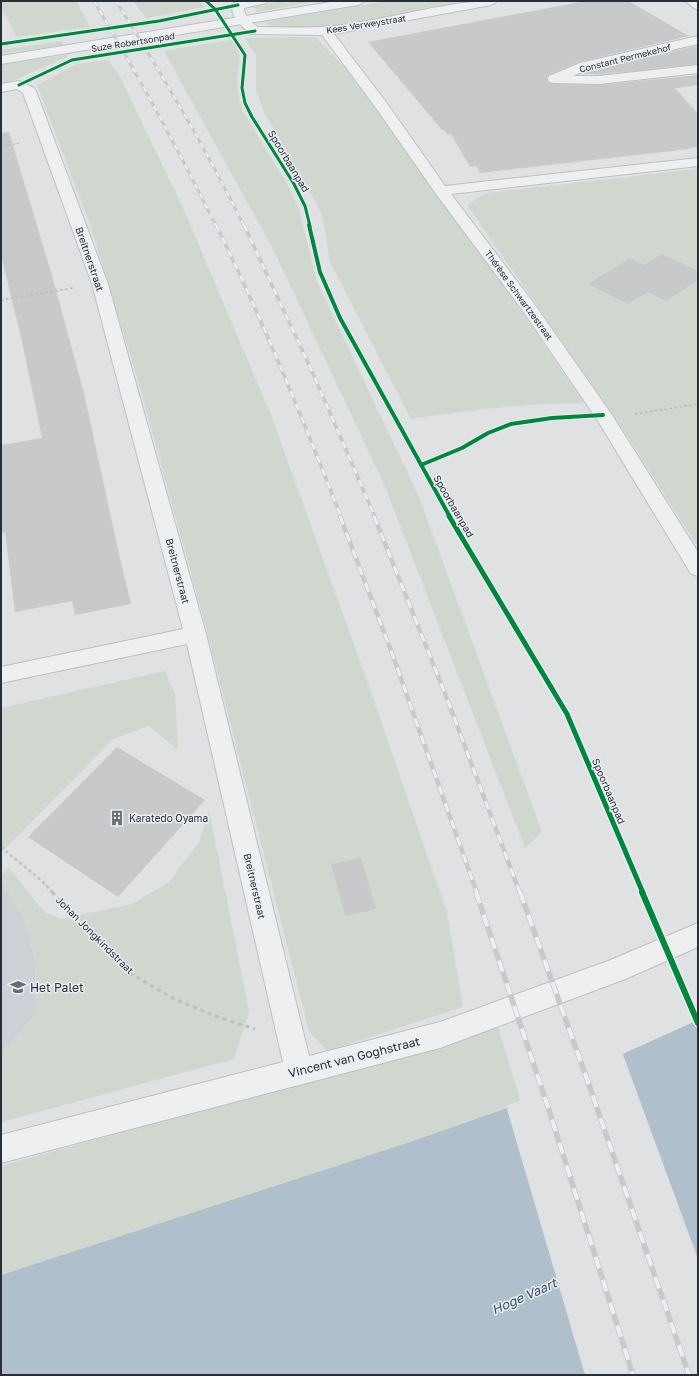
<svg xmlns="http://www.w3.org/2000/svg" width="699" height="1376" font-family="'Golos Text',sans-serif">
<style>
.built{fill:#cdd1d6}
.green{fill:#d0d7cf}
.water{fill:#afbfcc}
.pier{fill:#dfe1e3}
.building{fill:#c7c9cb}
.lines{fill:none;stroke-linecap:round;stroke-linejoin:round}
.service-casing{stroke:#bdbfc1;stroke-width:2}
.minor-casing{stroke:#bdbfc1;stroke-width:2}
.path-far3{stroke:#bdbfc2;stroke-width:1.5;stroke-dasharray:2 2;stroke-linecap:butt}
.path-far2{stroke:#bdbfc2;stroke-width:2;stroke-dasharray:2.5 2.5;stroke-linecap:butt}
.path-far1{stroke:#bdbfc2;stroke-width:2.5;stroke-dasharray:3 3;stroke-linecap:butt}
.path{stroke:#bdbfc2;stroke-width:3;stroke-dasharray:4 4;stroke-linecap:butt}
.service{fill:#eeeff0;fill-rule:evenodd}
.minor{fill:#eeeff0;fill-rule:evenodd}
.rail-far3-casing{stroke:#c7c9cb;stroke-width:3}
.rail-far2-casing{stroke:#c7c9cb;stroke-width:3.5}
.rail-far1-casing{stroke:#c7c9cb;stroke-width:4.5}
.rail-casing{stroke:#c7c9cb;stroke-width:5.5}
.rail-far3{stroke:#eceff3;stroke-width:2;stroke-dasharray:5.5;stroke-linecap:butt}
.rail-far2{stroke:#eceff3;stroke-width:2.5;stroke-dasharray:7;stroke-linecap:butt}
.rail-far1{stroke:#eceff3;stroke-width:3;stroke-dasharray:9;stroke-linecap:butt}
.rail{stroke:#eceff3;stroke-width:4;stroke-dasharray:12;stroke-linecap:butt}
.cycleway-far3-casing{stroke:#eceff3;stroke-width:4.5}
.cycleway-far2-casing{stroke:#eceff3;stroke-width:6}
.cycleway-far1-casing{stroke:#eceff3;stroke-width:8}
.cycleway-casing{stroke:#eceff3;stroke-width:9}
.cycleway-far3{stroke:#00873e;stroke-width:3}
.cycleway-far2{stroke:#00873e;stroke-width:4}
.cycleway-far1{stroke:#00873e;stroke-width:5}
.cycleway{stroke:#00873e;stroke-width:6}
.labels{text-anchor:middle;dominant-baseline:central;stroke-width:3;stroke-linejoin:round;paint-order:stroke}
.far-street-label{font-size:9px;fill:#282f3a;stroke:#eceff3}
.street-label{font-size:10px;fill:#282f3a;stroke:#eceff3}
.poi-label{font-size:10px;fill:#282f3a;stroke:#eceff3;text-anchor:start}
.near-poi-label{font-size:12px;fill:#282f3a;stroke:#eceff3;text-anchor:start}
.near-street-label{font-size:12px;fill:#282f3a;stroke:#eceff3}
.near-water-label{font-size:13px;font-style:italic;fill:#36506a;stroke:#eceff3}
</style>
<rect width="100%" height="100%" fill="#dfe1e3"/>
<path class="built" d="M1 879 24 920 35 960 36 1014 1 1053Z"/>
<path class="green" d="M1 1H76L90 27 17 37 1 7Z
M133 1H198L205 7 146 18Z
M283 1H318L257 12 253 6Z
M388 1H475L339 27 273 28 264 22Z
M295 37H315L381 105 584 403C526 403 469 410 411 419L329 260 326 233 321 212 263 110 256 89V56L245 38Z
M231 40 236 46 240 56 237 79 238 92 243 112 288 185 299 210 317 282 419 497 542 832 525 848 384 484 273 249 164 51Z
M61 41 64 45 1 54V50Z
M698 45V64L595 76 588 69Z
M66 55 69 56 10 82 1 83V65Z
M108 60 119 75 184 210 271 415 365 675 447 912 463 1007 327 1051 309 1031 206 628 140 387 90 224 37 85 77 64Z
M698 169V547L622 428 467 205 487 193Z
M165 671 175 694 178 750 149 726 113 739 1 853V708Z
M209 810 249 1011 234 1059 1 1122V1053L36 1014 35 960 24 920 1 879V875L9 868 44 912 61 919 132 904 169 882 199 842Z
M498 1027 521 1103 407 1143 1 1275V1166Z"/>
<path class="water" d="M698 1020V1375H1V1275L407 1143 559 1090 627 1052Z"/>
<path class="pier" d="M622 1052 698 1259V1375H585L506 1106 558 1088Z"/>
<path class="building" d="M586 1H628L689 36 579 62 548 75 547 79 548 82 554 84 599 85 698 75V85L675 88 698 114V147L688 148 689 149 480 173 476 166 470 167 451 134H447L444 130H442L368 42Z
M693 47 698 50V64L599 74H580L588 70Z
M9 132 53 279 84 393 119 554 131 604 75 615 72 601 15 612 5 532 1 533V445L42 438 23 346 1 255V133Z
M662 254 698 271V280L666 301 648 292 628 304 588 284 630 258 644 265Z
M117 747 205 800 118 897 28 837Z
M361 858 376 909 345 916 331 864Z"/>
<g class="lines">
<defs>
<path id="service" d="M337 1H364L362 3 358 5 1 64V56Z"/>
<path id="minor" d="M241 1H268L266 3 244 8C244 16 251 23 258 27 288 27 319 29 349 24 398 17 447 1 497 1L495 3 491 5 334 34 386 102 445 186 698 158V166L451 194 535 305 612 415 698 552V576L691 574 598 421 523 311 436 194 376 108 322 35 251 34C242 27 227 14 234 3Z
M685 1H698V10L694 8Z
M698 36V44L588 69 573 76H599L698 65V73L599 84 554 83 549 82 548 79 549 76 580 63Z
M19 81 34 88 36 91 108 284 206 634 309 1056 440 1022 608 961 698 923V947L623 980 440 1048 1 1163V1135L283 1062 187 644 1 683V667L183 629 92 284 23 93 17 89 1 92V84Z"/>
</defs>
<use href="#service" class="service-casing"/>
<use href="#minor" class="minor-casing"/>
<path class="path-far3" d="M1 146 21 143"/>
<path class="path-far2" d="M1 300 73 288
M635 414 698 404"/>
<path class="path-far1" d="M1 847 43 882 53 893"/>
<path class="path" d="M52 892 86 930 132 974 172 998 218 1017 255 1029"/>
<use href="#service" class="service"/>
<use href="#minor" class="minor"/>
<defs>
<path id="rail-far3" d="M94 1C138 75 178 149 216 226
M116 1C162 74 206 149 244 226"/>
<path id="rail-far2" d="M216 225C263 320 303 419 341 517
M244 225 311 369 375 517"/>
<path id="rail-far1" d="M340 516 393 656 477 893
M374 516 446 696 520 893"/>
<path id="rail" d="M476 892 547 1104 633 1375
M520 892 588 1082 689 1375"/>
</defs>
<use href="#rail-far3" class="rail-far3-casing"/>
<use href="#rail-far2" class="rail-far2-casing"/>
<use href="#rail-far1" class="rail-far1-casing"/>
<use href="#rail" class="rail-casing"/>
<use href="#rail-far3" class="rail-far3"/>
<use href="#rail-far2" class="rail-far2"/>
<use href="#rail-far1" class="rail-far1"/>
<use href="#rail" class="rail"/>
<defs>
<path id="cycleway-far3" d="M206 1 215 9 245 55 242 88 245 103 252 117 294 184 305 206 310 226
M1 44 159 21 238 5
M19 85 72 60 255 31"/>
<path id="cycleway-far2" d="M309 225 320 272 340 318 450 517
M421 465 462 448 488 433 511 424 552 418 603 415"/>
<path id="cycleway-far1" d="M449 516 567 714 643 893"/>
<path id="cycleway" d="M642 892 698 1023"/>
</defs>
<use href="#cycleway-far3" class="cycleway-far3-casing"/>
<use href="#cycleway-far2" class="cycleway-far2-casing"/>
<use href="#cycleway-far1" class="cycleway-far1-casing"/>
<use href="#cycleway" class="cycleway-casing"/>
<use href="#cycleway-far3" class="cycleway-far3"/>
<use href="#cycleway-far2" class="cycleway-far2"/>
<use href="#cycleway-far1" class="cycleway-far1"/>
<use href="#cycleway" class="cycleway"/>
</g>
<defs>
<symbol id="building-bare" viewBox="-9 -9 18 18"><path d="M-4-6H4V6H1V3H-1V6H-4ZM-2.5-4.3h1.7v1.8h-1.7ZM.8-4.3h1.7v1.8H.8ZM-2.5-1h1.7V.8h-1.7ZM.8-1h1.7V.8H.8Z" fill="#686d75" stroke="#eceff3" stroke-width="2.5" paint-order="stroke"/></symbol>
<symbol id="school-bare" viewBox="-9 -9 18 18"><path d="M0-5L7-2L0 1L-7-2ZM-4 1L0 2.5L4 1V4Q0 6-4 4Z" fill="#686d75" stroke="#eceff3" stroke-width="2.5" paint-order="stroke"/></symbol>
</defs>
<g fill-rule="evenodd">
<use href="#building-bare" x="106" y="807" width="22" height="22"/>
<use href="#school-bare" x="7" y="976" width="22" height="22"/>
</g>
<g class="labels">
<g class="far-street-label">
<text transform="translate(366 24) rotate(-9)">Kees Verweystraat</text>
<text transform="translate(133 42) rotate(-9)">Suze Robertsonpad</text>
<text transform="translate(625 58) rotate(-14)">Constant Permekehof</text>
<text transform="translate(519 295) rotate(54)">Thérèse Schwartzestraat</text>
</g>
<g class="street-label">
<text transform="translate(289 161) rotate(59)">Spoorbaanpad</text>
<text transform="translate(90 259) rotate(71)">Breitnerstraat</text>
<text transform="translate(454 506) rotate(60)">Spoorbaanpad</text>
<text transform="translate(178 571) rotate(75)">Breitnerstraat</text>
<text transform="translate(609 791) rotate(67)">Spoorbaanpad</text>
<text transform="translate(255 886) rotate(77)">Breitnerstraat</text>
<text transform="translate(95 935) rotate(45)">Johan Jongkindstraat</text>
</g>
<g class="poi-label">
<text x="129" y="818">Karatedo Oyama</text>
</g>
<g class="near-poi-label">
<text x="30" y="987">Het Palet</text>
</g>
<g class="near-street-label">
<text transform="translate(354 1057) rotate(-14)">Vincent van Goghstraat</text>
</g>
<g class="near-water-label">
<text transform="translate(524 1296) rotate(-24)">Hoge Vaart</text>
</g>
</g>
<rect width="699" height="1376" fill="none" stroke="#282f3a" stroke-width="4"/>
</svg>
